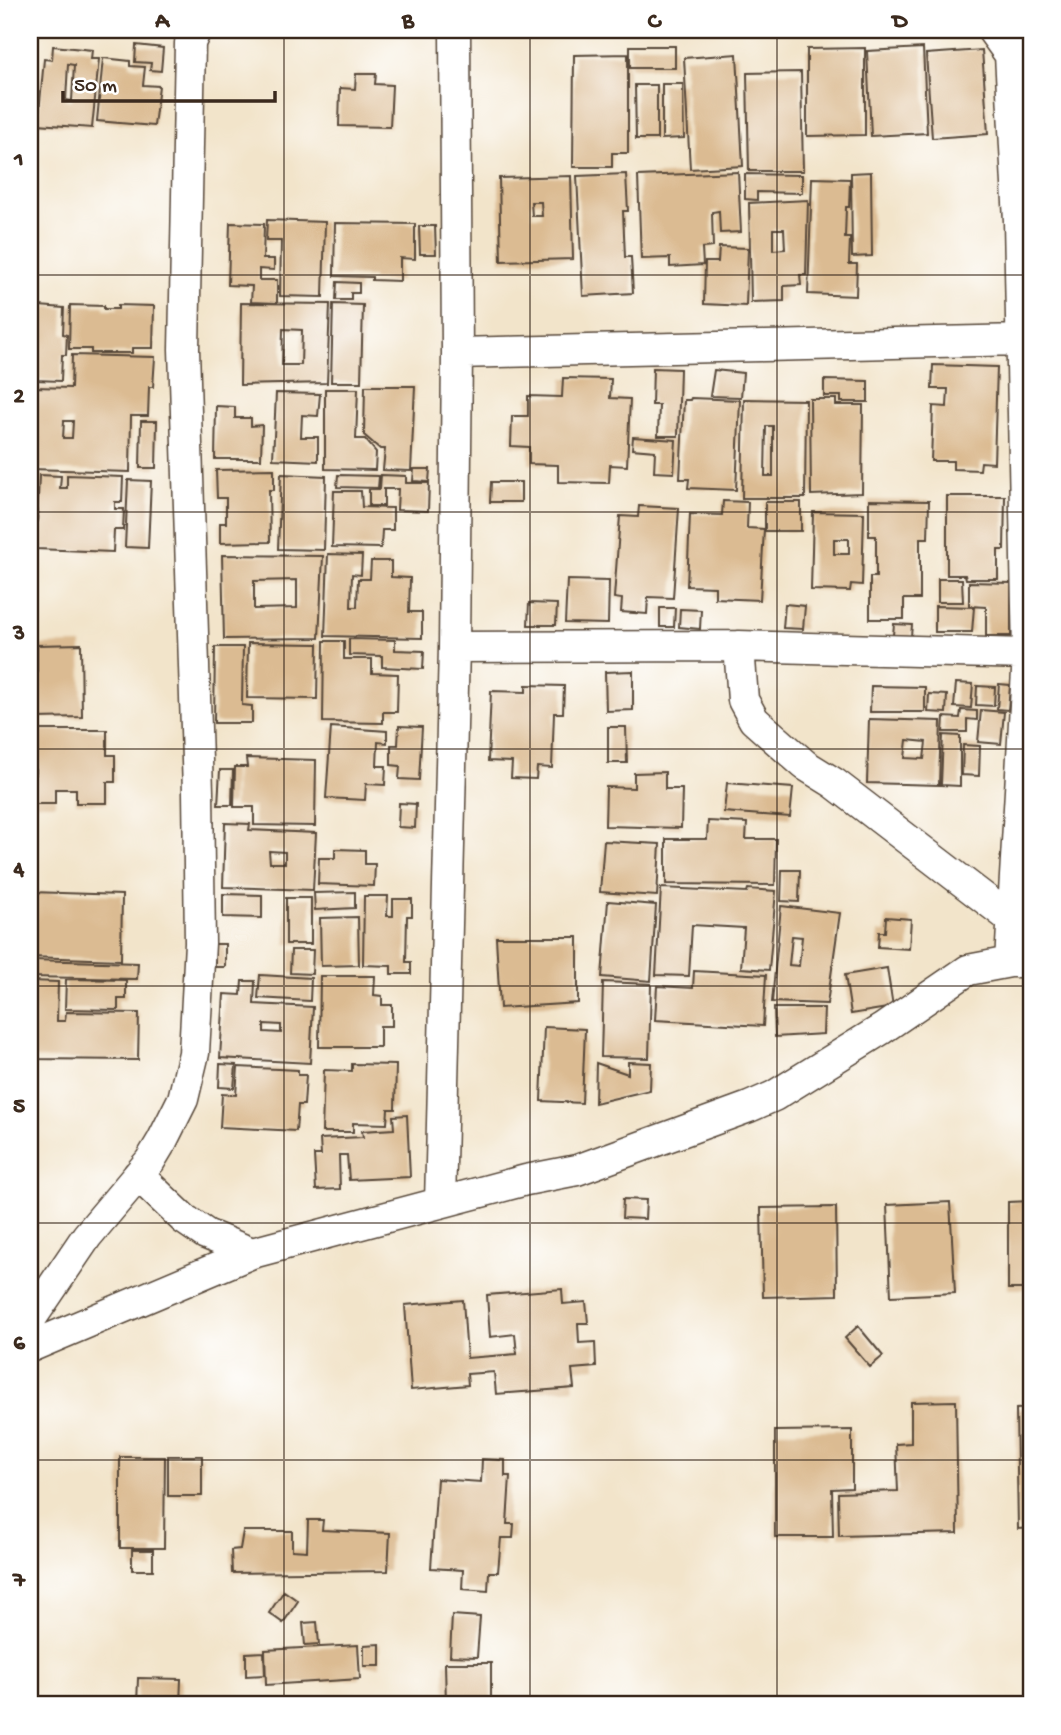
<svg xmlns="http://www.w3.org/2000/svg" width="1061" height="1735" font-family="'Gochi Hand',sans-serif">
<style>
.building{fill:#dbbb92;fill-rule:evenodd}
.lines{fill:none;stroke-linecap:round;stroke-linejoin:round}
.street-casing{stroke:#564638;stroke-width:33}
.street{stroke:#fff;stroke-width:30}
.grid{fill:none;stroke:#3b2a1e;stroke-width:2;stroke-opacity:0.55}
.neatline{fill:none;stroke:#3b2a1e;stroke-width:2.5}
.grid-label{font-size:23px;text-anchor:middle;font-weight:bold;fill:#3b2a1e}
</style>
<rect width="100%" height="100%" fill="#fff"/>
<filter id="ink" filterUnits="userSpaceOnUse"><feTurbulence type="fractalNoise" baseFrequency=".0143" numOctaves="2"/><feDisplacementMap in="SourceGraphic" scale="14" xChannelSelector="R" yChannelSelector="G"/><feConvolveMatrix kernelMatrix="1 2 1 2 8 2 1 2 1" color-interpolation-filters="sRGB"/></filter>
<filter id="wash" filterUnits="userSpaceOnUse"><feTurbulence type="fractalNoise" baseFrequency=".00686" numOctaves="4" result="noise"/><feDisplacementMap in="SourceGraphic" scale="28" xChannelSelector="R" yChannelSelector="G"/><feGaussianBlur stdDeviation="1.57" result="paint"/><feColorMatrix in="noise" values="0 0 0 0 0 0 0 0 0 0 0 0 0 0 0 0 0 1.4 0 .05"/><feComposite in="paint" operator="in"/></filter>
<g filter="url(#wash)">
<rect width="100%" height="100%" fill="#f2e4ca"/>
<g id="blocks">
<path class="building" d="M136 45 163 48 161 71 150 70 151 63 135 62Z
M53 46 92 50 91 59H99L92 128 38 124 44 59 52 60ZM68 64 74 65 72 101 66 100Z
M630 46H675V68H630Z
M865 48V135L807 136V49Z
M923 48 927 133 871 136 867 51Z
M982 50 988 134 932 138 926 54Z
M628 54V153H612V167H573L574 55Z
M737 54 743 166 690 169 684 58Z
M103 58 130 61V66L145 67 143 85 159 86 154 126 97 121Z
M801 72 803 171H749L747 73Z
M356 74H376L375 84 392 85 390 127 339 126 340 88 355 89Z
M662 84H683L684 138 662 139Z
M635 85H657V139H636Z
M738 172 741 232 720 233 719 211 712 212 713 247 702 248 703 265 670 267V258L641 259 638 176Z
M871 172 872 256 852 257 851 173Z
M626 174 628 211H623L625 257H631L633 293 583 296 577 176Z
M745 174 802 175V193L757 192V200L745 199Z
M571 176 573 259 501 261 499 178ZM531 202H541L542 216H532Z
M812 178 850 179 849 207H846L845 238H850L849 264H857L856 296 808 294Z
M808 200 806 275H800L801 285 784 286V301L751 302 749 203ZM773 229H784L785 249 773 250Z
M267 220 325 222 323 297 280 296 281 241H266Z
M230 223 264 224 263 259H274V270L259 269V280H277V303L251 302 252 286 228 285Z
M335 223 415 224V259L400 258V281L372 280V277L334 276Z
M419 226H435L436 254H420Z
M719 247 748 248 746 306 704 304 705 262H718Z
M337 282 359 283V293H351V300H336Z
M241 303 330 304 327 383 240 385ZM283 329 302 330 301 365H282Z
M333 304 363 305 361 382H331Z
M70 305 104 306V309H118V305L154 306 153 348H132V353H91V349H69Z
M39 306 64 308 63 334 67 335 66 355H62L61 381 35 380Z
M72 355 155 357 153 387H149L148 416H131L130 472 31 469 34 387 71 388ZM64 421H73L72 438H63Z
M933 365 997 367 994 463 981 462 980 470 953 469V461H931L933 406 947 407 948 389H932Z
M653 368 680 369 678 436H658L659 405H652Z
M714 370 743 373 741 397 710 396Z
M563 378 611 379 610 398 630 399 627 466 610 465 609 483 558 482V465L529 464V447L511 446 512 416H528V396L562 397Z
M824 380 868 381V402H841V396H824Z
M365 386H415L411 471 383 470 385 449H380L364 435Z
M325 389H358L356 439H365L376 452 375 470 325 469Z
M276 393 320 394 318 416 302 415 301 437H318V461L273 459Z
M691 398 740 400 736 490 688 488 689 479H680L684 400H690Z
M744 399 806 400 805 498H742ZM766 426H773V476H765Z
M810 399H836V405H863L862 493 811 495Z
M216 406 235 407V418H251V426L262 425 261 459H215Z
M141 421H157L156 468H140Z
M633 437 676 440 674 473 654 472 655 451 632 449Z
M274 469V490H269L270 542 220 543V523H226V498H217L216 470Z
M414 469H430L429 482 413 481Z
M281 474 326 476 324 550 278 549Z
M39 475 61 476 60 488H67V475L123 477 122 502H115V509H124L123 530H114L113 552 36 549Z
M338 475 379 476 378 488 337 487Z
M381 475 406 476V483H429L428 511 397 510 398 489H384V506H369V489H380Z
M128 480 151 481 148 548 125 547Z
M491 482H521V502H490Z
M334 491H361L362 507 393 508V530H382L381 548 332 547Z
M947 496H1005L1004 550H998V579H966L965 575H947Z
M869 500 929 501 928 538H920V599H904V619H870V577H876V536H869Z
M723 501 748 502 747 528 764 529 760 600 715 598V587L687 586 690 514 722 515Z
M765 502H801V531H765Z
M639 506 679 508 673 598 648 597 647 614 621 612 622 599 614 598 620 516 638 517Z
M813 512 864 513 862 585 851 584 850 591 811 590ZM834 539H849V554H834Z
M328 554 362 555 361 575 352 574 351 607H357L358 579H370L371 561H391V577L410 578 409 612H422V638L325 636Z
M222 555 323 556 319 638 224 639ZM297 580V608L254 609V581Z
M938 579H962L963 602H938Z
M567 580 609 581 608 624 565 623Z
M969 582 1011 583V636H986V607L969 606Z
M529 603 557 604 556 625H528Z
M785 604 805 606 803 629 783 628Z
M935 606 974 607 972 632H935Z
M660 608H675L674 627H660Z
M680 609 701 610 700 629 679 627Z
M894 624 912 625 910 647 892 646Z
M349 639 395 640V650L424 651 423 669 382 667V656L349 655Z
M324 641H344V659H372V673L398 674 397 712H383V723L323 722Z
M248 643 318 644 317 699 247 698Z
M81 644 82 717 37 718V645Z
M215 647H243L242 705 252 706V723H214Z
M633 671V710L606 711 605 672Z
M956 683 973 684 971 708 954 707Z
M999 684 1010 685 1008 710 997 709Z
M526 685 564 686 563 713H554L552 768 537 767 536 779 511 778 512 762 488 761 491 691 526 692Z
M871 686 925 687V712H870Z
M977 686 995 687 994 706 976 705Z
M929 694 947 695 946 713 928 712Z
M961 710 977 711V720L967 719V732H943L944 717 960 718Z
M981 710 1004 712 1001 744 978 742Z
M869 719 941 721 939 785 867 783ZM907 740 926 742 924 759 905 758Z
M399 726 422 727 419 780 399 779 400 766 391 765V745H398Z
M331 727 387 731V743L378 742 377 766H386L385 785 366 784 365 800 326 798Z
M608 727H626L627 763H608Z
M35 730H107V755H115V782H107V803H76V789H55V804H35Z
M943 735 960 736V786L941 785Z
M963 745 980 746 979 776 962 775Z
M246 758 316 760 315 826 254 825V807H234L235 767H247Z
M220 770H233L232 805H218Z
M665 772V789H682L681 828 605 826 606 787 634 788V773Z
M727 783 793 788 790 817 724 812Z
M399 803 416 804 415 828 398 827Z
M708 821 747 823 746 839H776L775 885 666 884V839H707Z
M225 823 250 824 249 830 316 833 313 890 223 887ZM269 851 285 852V863H270Z
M604 841 660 844 657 896 600 892Z
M335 849 365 850V864H375L374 886 318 884 319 858H335Z
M782 870H800L799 902 781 901Z
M661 888 747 892 748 889 776 891 769 970 741 968 744 928 692 925 689 976 656 975Z
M31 892 122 895 121 960 30 957Z
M355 892V908L315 910 314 893Z
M223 894 262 895V918L223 917Z
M364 896H388L387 916H393V899H412V916H407L406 962H411V974H391V966L363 965Z
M286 898H311V944H286Z
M608 901 656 905 651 981 602 977Z
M781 906 840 913 827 1004 772 1002ZM792 936 802 937 799 966 789 965Z
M358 917 359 965 321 966 320 918Z
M886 917 911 919 909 949 878 947 879 932H885Z
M496 937H578V1003L500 1008Z
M215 944H225V967H215Z
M291 950H313L312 974 290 973Z
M30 960 138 963 137 979 30 977Z
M887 968 893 1007 851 1014 845 975Z
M694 971 766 975 763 1026 655 1020 657 986 693 988Z
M260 975 311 978 310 1001 258 998Z
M320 976H375L374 995 382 996V1005H392V1026H380V1047H319Z
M66 979 126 980V999H118V1010L65 1009Z
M30 981 58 982 57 1021H65L66 1012 139 1013 138 1060 30 1059Z
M242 981H255L254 1004 313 1007 310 1063 220 1058 224 994 241 995ZM264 1024 281 1025V1033L264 1032Z
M603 982 651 984 649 1058 601 1057Z
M774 1008H824L823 1034 775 1037Z
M544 1027 585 1029 582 1103 541 1101Z
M628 1062 651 1063 650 1090 595 1103 596 1063 628 1074Z
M220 1064 236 1065 234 1088 219 1087Z
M352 1064 396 1065 395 1109H388L387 1124 353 1123V1132H322L324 1070 352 1071Z
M238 1067 298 1070V1075H306L304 1105H298L296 1131 220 1127 222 1094 236 1095Z
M407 1115 410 1177 349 1180 347 1155H339L340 1189 316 1190 314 1155H321L320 1139 363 1137 362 1131 394 1129 393 1116Z
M623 1199 646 1200 645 1219 622 1218Z
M1031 1201V1289H1008V1202Z
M950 1202 955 1293 891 1296 887 1205Z
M836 1207 837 1295 763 1297 761 1208Z
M562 1289 563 1304 586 1302 588 1323H578L579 1343 595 1342 596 1367 572 1369 574 1388 496 1394 494 1372 467 1374 468 1385 411 1390 405 1305 463 1300 467 1358 517 1354 515 1334 490 1337 487 1295Z
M858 1326 883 1356 870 1367 845 1338Z
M956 1401 958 1533 839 1536 838 1493 898 1491 896 1444 911 1443V1402Z
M1031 1408V1528L1018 1529 1016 1409Z
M852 1430V1488L832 1489 833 1537H775V1431Z
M168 1456H202V1496H168Z
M120 1457H165L164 1548H120Z
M482 1459 505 1460V1476H510L507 1524H514L513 1538H501L498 1572H489L488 1591 462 1589 463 1570 431 1568 437 1479 481 1482Z
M308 1520H323L322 1530 390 1533 388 1571 232 1573 231 1550 240 1549 243 1531H292V1550L307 1551Z
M132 1550H153V1570H132Z
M284 1591 298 1601 283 1623 269 1613Z
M452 1615 480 1617 477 1657 450 1656Z
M317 1622 319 1644 305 1645 303 1623Z
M380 1644V1666H364V1645Z
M358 1645 360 1679 266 1685 265 1650Z
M264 1652 265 1675 246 1676V1653Z
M445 1663H491V1705H446Z
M138 1678 181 1679 180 1705H137Z"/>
</g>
</g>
<g filter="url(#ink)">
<use href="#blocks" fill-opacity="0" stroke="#564638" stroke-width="2"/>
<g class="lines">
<defs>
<path id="street" d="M992 30 1010 55 1019 221 1028 654 1010 962
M1010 55 1031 35
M457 353 1022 340
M739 646 743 700 754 720 805 765 834 783 1014 921
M454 647 739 646 1028 654
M138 1175 184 1219 206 1234 252 1253
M440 1203 454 647 457 353 455 30
M30 1320 87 1236 150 1161 162 1141 183 1099 194 1053 200 943 198 792 184 349 190 43 196 30
M30 1347 252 1253 526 1180 577 1170 749 1107 774 1096 882 1029 968 970 1010 962H1031"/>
</defs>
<use href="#street" class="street-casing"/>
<use href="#street" class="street"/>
</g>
</g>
<path class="grid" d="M284 30V1705M530 30V1705M777 30V1705M30 275H1031M30 512H1031M30 749H1031M30 986H1031M30 1223H1031M30 1460H1031"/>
<rect width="1061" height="1735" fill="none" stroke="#fff" stroke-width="77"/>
<path d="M63 91v10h212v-10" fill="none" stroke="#3b2a1e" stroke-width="3.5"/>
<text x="74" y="91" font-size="21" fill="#3b2a1e" stroke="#ffffff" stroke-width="5" paint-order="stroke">50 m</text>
<rect x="38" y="38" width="985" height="1658" class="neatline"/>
<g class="grid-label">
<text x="162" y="27">A</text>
<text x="408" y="27">B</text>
<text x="654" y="27">C</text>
<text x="900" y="27">D</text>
<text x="19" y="165">1</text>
<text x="19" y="402">2</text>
<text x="19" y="639">3</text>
<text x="19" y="875">4</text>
<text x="19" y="1112">5</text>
<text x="19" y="1349">6</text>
<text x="19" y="1586">7</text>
</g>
</svg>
